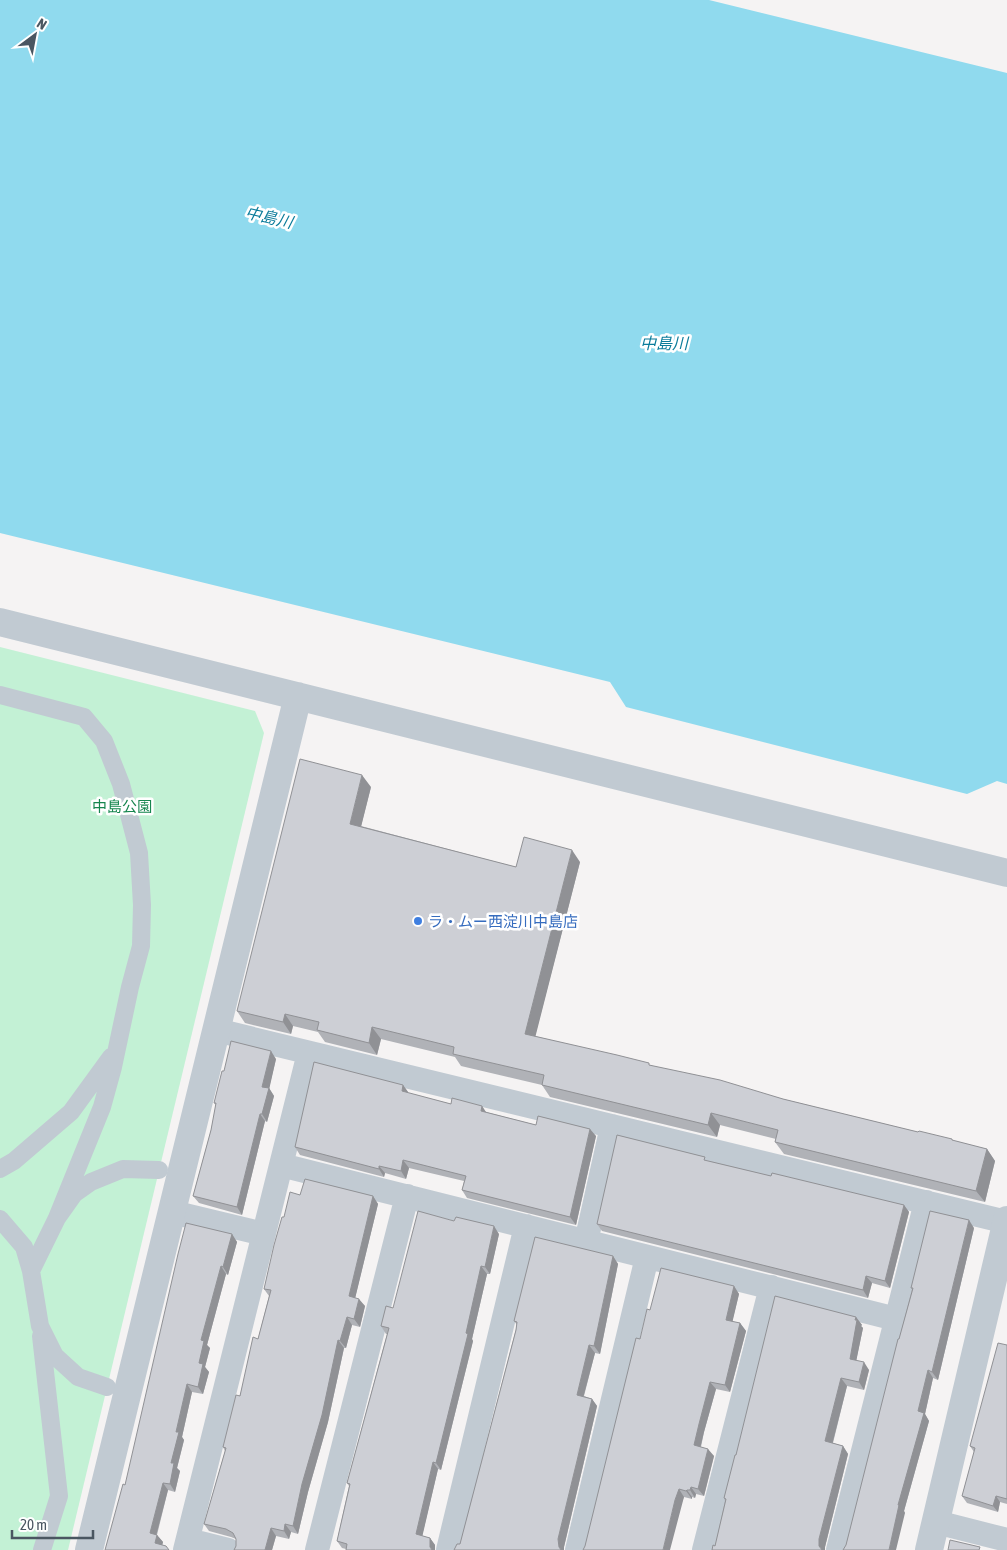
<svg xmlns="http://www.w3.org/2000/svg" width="1007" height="1550" font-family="'Asap Condensed','Noto Sans JP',sans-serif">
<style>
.green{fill:#c3f1d5}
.water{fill:#90daee}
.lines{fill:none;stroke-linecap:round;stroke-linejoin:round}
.pedestrian{stroke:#c1cad2;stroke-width:18}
.minor{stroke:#c1cad2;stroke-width:24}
.tertiary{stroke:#c1cad2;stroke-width:28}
.wall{fill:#b0b2b7}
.shaded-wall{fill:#909195}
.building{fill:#cdcfd5;stroke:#909195}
.shop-dot{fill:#3f7fe0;stroke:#fff;stroke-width:2}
.labels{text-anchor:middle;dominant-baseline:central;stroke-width:5;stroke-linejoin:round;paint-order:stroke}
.park-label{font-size:15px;fill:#17864f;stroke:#fff}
.shop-label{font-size:15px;fill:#366cbe;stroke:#fff;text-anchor:start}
.water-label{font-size:16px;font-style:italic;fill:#0c7c9b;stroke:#fff}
</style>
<rect width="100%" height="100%" fill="#f5f3f3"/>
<path class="green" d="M0 647 255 711 264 733 68 1550H0Z"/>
<path class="water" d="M0 0H709L1007 73V784L997 781 967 794 626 707 610 682 0 533Z"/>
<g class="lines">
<path class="pedestrian" d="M0 695 84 717 104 741 121 784 139 853 142 905 141 946 130 987 113 1067 102 1107 57 1218
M0 1169 14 1161 71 1112 111 1057
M0 1219 24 1247 31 1271
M41 1336 59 1496 42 1550
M107 1387 78 1377 55 1356 40 1326 31 1271 57 1218 74 1194 91 1182 123 1169 159 1170"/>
<path class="minor" d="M216 1030 1007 1222
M281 1165 896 1319
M172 1212 264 1234
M586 1242 612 1126
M936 1522 1007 1540
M188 1540 228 1550
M185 1550 309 1053
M317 1550 407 1196
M448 1550 526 1226
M577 1550 647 1257
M704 1550 771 1287
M838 1550 926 1202"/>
<path class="tertiary" d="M0 622 1007 873
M89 1550 298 696
M929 1550 1007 1220"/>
</g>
<path class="wall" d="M371 787 361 826 516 867 580 862 535 1036 783 1099 987 1149 995 1161 985 1202 784 1154 775 1142 776 1139 720 1125 717 1137 550 1097 542 1085 461 1066 455 1057 381 1039 377 1055 325 1042 318 1032 293 1026 291 1034 245 1023 237 1011Z
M276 1059 269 1088 274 1096 267 1122 265 1121 242 1215 199 1203 193 1196 211 1130 216 1105 214 1103 224 1071Z
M403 1085 408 1092V1093L451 1104 482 1106 486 1112 536 1125 596 1136 576 1225 467 1198 462 1190 464 1181 409 1168 406 1179 385 1173 384 1177 300 1155 295 1147Z
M709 1161 771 1176 904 1205 909 1212 890 1288 872 1283 868 1298 602 1231 597 1224Z
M300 1195 373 1196 378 1204 355 1298 365 1306 360 1327 352 1325 346 1348H344L328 1422 308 1492 298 1534 291 1532 289 1539 276 1536 272 1550H234L236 1546V1539L231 1537 209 1531 204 1524 225 1451 223 1447 258 1339 269 1296 264 1289 284 1217Z
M974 1228 938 1380 933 1378 925 1414 929 1421 904 1511 905 1513 846 1545 912 1289 911 1288Z
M232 1234 237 1242 228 1275 226 1274 207 1345 210 1348 205 1367 209 1372 203 1394 192 1392 182 1437 184 1440 177 1468 180 1471 175 1492 168 1490 157 1535 163 1542 162 1545 105 1550 125 1485Z
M499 1234 490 1274H487L472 1339 473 1341 441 1470 438 1469 422 1536 430 1538 435 1545 346 1549 342 1548 337 1541 349 1486 347 1483 387 1334H386L381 1326 393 1308Z
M613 1256 618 1264 600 1354 595 1353 584 1396 592 1399 597 1406 564 1547 460 1544 517 1325 514 1321Z
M734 1286 739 1294 732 1322 740 1323 746 1331 730 1392 716 1389 704 1432 701 1447 714 1456 704 1496 696 1494 695 1498 692 1497V1499L684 1497 680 1507 585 1546 640 1339 650 1310Z
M856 1317 862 1325 861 1326 863 1328 856 1361 869 1370 864 1390 847 1386 833 1443 843 1446 848 1454 825 1547 712 1550 715 1546 725 1501 724 1498 736 1455Z
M1007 1345V1504L1000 1502 998 1512 967 1503 962 1496 974 1452 970 1446Z"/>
<path class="shaded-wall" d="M362 775 371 787 359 835 350 824Z
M572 850 580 862 533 1046 525 1034Z
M285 1014 293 1026 291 1034 283 1022Z
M372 1027 381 1039 377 1055 369 1043Z
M271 1051 276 1059 269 1090V1088L274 1096 267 1122 262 1114V1087Z
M403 1085 408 1092 407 1099 402 1091Z
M482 1106 487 1114 481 1111Z
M711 1113 720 1125 717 1137 708 1125Z
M260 1114 265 1121 242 1215 237 1207Z
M590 1129 596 1136 576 1225 570 1217Z
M987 1149 995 1161 985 1202 976 1191Z
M403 1160 409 1168 406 1179 401 1171Z
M379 1166 385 1173 384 1177 379 1169Z
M373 1196 378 1204 354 1303 349 1296Z
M904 1205 909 1212 890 1288 885 1281Z
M969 1220 974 1228 938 1380 932 1372Z
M494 1226 499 1234 490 1274 485 1267Z
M232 1234 237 1242 228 1275 223 1267Z
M613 1256 618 1264 600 1354 594 1346Z
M221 1266 226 1274 207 1345 210 1348 205 1367 209 1372 203 1394 198 1387 199 1363 201 1340Z
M481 1266 487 1274 472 1339 473 1341 441 1470 436 1463Z
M866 1276 872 1283 868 1298 863 1290Z
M734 1286 739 1294 731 1328 726 1320Z
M359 1299 365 1306 360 1327 354 1319Z
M347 1317 352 1325 346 1348 340 1341Z
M856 1317 862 1325 861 1326 863 1328 855 1367 850 1359Z
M740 1323 746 1331 730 1392 725 1385Z
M338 1340 344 1348 328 1422 308 1492 298 1534 293 1526 302 1484Z
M589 1345 595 1353 582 1402 577 1395Z
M864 1362 869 1370 864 1390 859 1382Z
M928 1370 933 1378 925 1414 929 1421 904 1511 905 1513 896 1550H889L918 1411Z
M841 1378 847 1386 831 1449 825 1441Z
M710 1382 716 1389 704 1432 699 1453 694 1445 699 1424Z
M187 1384 192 1392 182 1437 184 1440 177 1468 180 1471 175 1492 170 1484 171 1463 176 1432Z
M592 1399 597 1406 564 1547V1550H561L559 1547 558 1539Z
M843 1446 848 1454 825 1547V1550H822L819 1546V1539Z
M708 1449 714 1456 704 1496 698 1489Z
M433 1462 438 1469 421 1542 416 1534Z
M163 1483 168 1490 155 1540 150 1533Z
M691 1487 696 1494 695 1498 690 1490Z
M679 1489 684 1497 670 1550H663L675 1500Z
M687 1490 692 1497V1499L686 1491Z
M996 1496 1000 1502 998 1512 993 1506Z
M285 1524 291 1532 289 1539 284 1531Z
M271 1528 276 1536 272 1550H265Z
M157 1535 163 1542 161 1550 155 1543Z
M430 1538 435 1545V1550H432L430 1547Z"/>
<path class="building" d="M300 759 362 775 350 824 516 867 524 837 572 850 525 1034 617 1055 649 1063V1065L720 1080 783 1099 918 1132 919 1131 952 1139V1140L987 1149 976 1191 775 1142 778 1130 711 1113 708 1125 542 1085 544 1075 453 1054 454 1047 372 1027 369 1043 317 1030 319 1022 285 1014 283 1022 237 1011Z
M231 1041 271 1051 262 1087 269 1088 262 1114H260L237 1207 193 1196 211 1130 216 1103H214L222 1071H224Z
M314 1062 403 1085 402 1091 451 1104 452 1098 482 1106 481 1111 536 1125 538 1116 590 1129 570 1217 462 1190 466 1176 403 1160 401 1171 379 1166V1169L295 1147Z
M617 1135 705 1157 704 1160 771 1176 772 1173 904 1205 885 1281 866 1276 863 1290 597 1224Z
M305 1179 373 1196 349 1296 359 1299 354 1319 347 1317 340 1341 338 1340 322 1415 302 1484 293 1526 285 1524 284 1531 271 1528 265 1550H234L236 1546V1539L233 1533 226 1529 204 1524 226 1448 223 1447 236 1395 240 1396 253 1337 258 1339 271 1290 264 1289 274 1245 282 1217H284L290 1192 300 1195Z
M418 1211 454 1221 456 1217 494 1226 485 1267 481 1266 466 1333 468 1334 436 1463 433 1462 416 1534 430 1538V1547L432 1550H346L347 1544 337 1541 350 1484 347 1483 389 1328 381 1326 386 1306 393 1308Z
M930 1211 969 1220 932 1372 928 1370 918 1411 924 1413 898 1505H899L889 1550H843L846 1545 898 1339H899L913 1288H911Z
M186 1223 232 1234 223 1267 221 1266 201 1340 204 1341 199 1363 203 1364 198 1387 187 1384 176 1432H179L171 1463H174L170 1484 163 1483 150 1533 157 1535 155 1543 166 1546 169 1550H105L123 1484 125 1485 178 1254Z
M535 1237 613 1256 594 1346 589 1345 577 1395 592 1399 558 1539 559 1547 561 1550H454L457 1544H460L516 1330 517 1322 514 1321Z
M661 1268 734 1286 726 1320 740 1323 725 1385 710 1382 699 1424 694 1445 708 1449 698 1489 691 1487 690 1490H687L686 1491 679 1489 675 1500 663 1550H583L585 1546 636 1338 640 1339 647 1309 650 1310Z
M775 1296 856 1317 855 1320H857L850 1359 864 1362 859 1382 841 1378 825 1441 843 1446 819 1539V1546L822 1550H712L713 1545 715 1546 726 1499 724 1498 735 1455H736Z
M998 1343 1007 1345V1499L996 1496 993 1506 962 1496 975 1448 970 1446Z
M950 1540 980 1547 979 1550H948Z"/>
<circle class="shop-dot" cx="418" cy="921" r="5"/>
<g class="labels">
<g class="park-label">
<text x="122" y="806">中島公園</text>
</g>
<g class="shop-label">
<text x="428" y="921">ラ・ムー西淀川中島店</text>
</g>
<g class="water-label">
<text transform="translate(269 217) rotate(13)">中島川</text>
<text x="664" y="343">中島川</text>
</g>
</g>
<g transform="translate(35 35) rotate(32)" stroke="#ffffff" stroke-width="4" paint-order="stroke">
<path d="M0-4L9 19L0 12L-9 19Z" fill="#4a5661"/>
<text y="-8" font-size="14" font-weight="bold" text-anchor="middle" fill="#4a5661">N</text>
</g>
<path d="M12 1530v8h81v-8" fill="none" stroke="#4a5661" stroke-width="2.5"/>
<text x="20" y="1530" font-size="15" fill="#4a5661" stroke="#ffffff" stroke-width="4" paint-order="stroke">20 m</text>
</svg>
